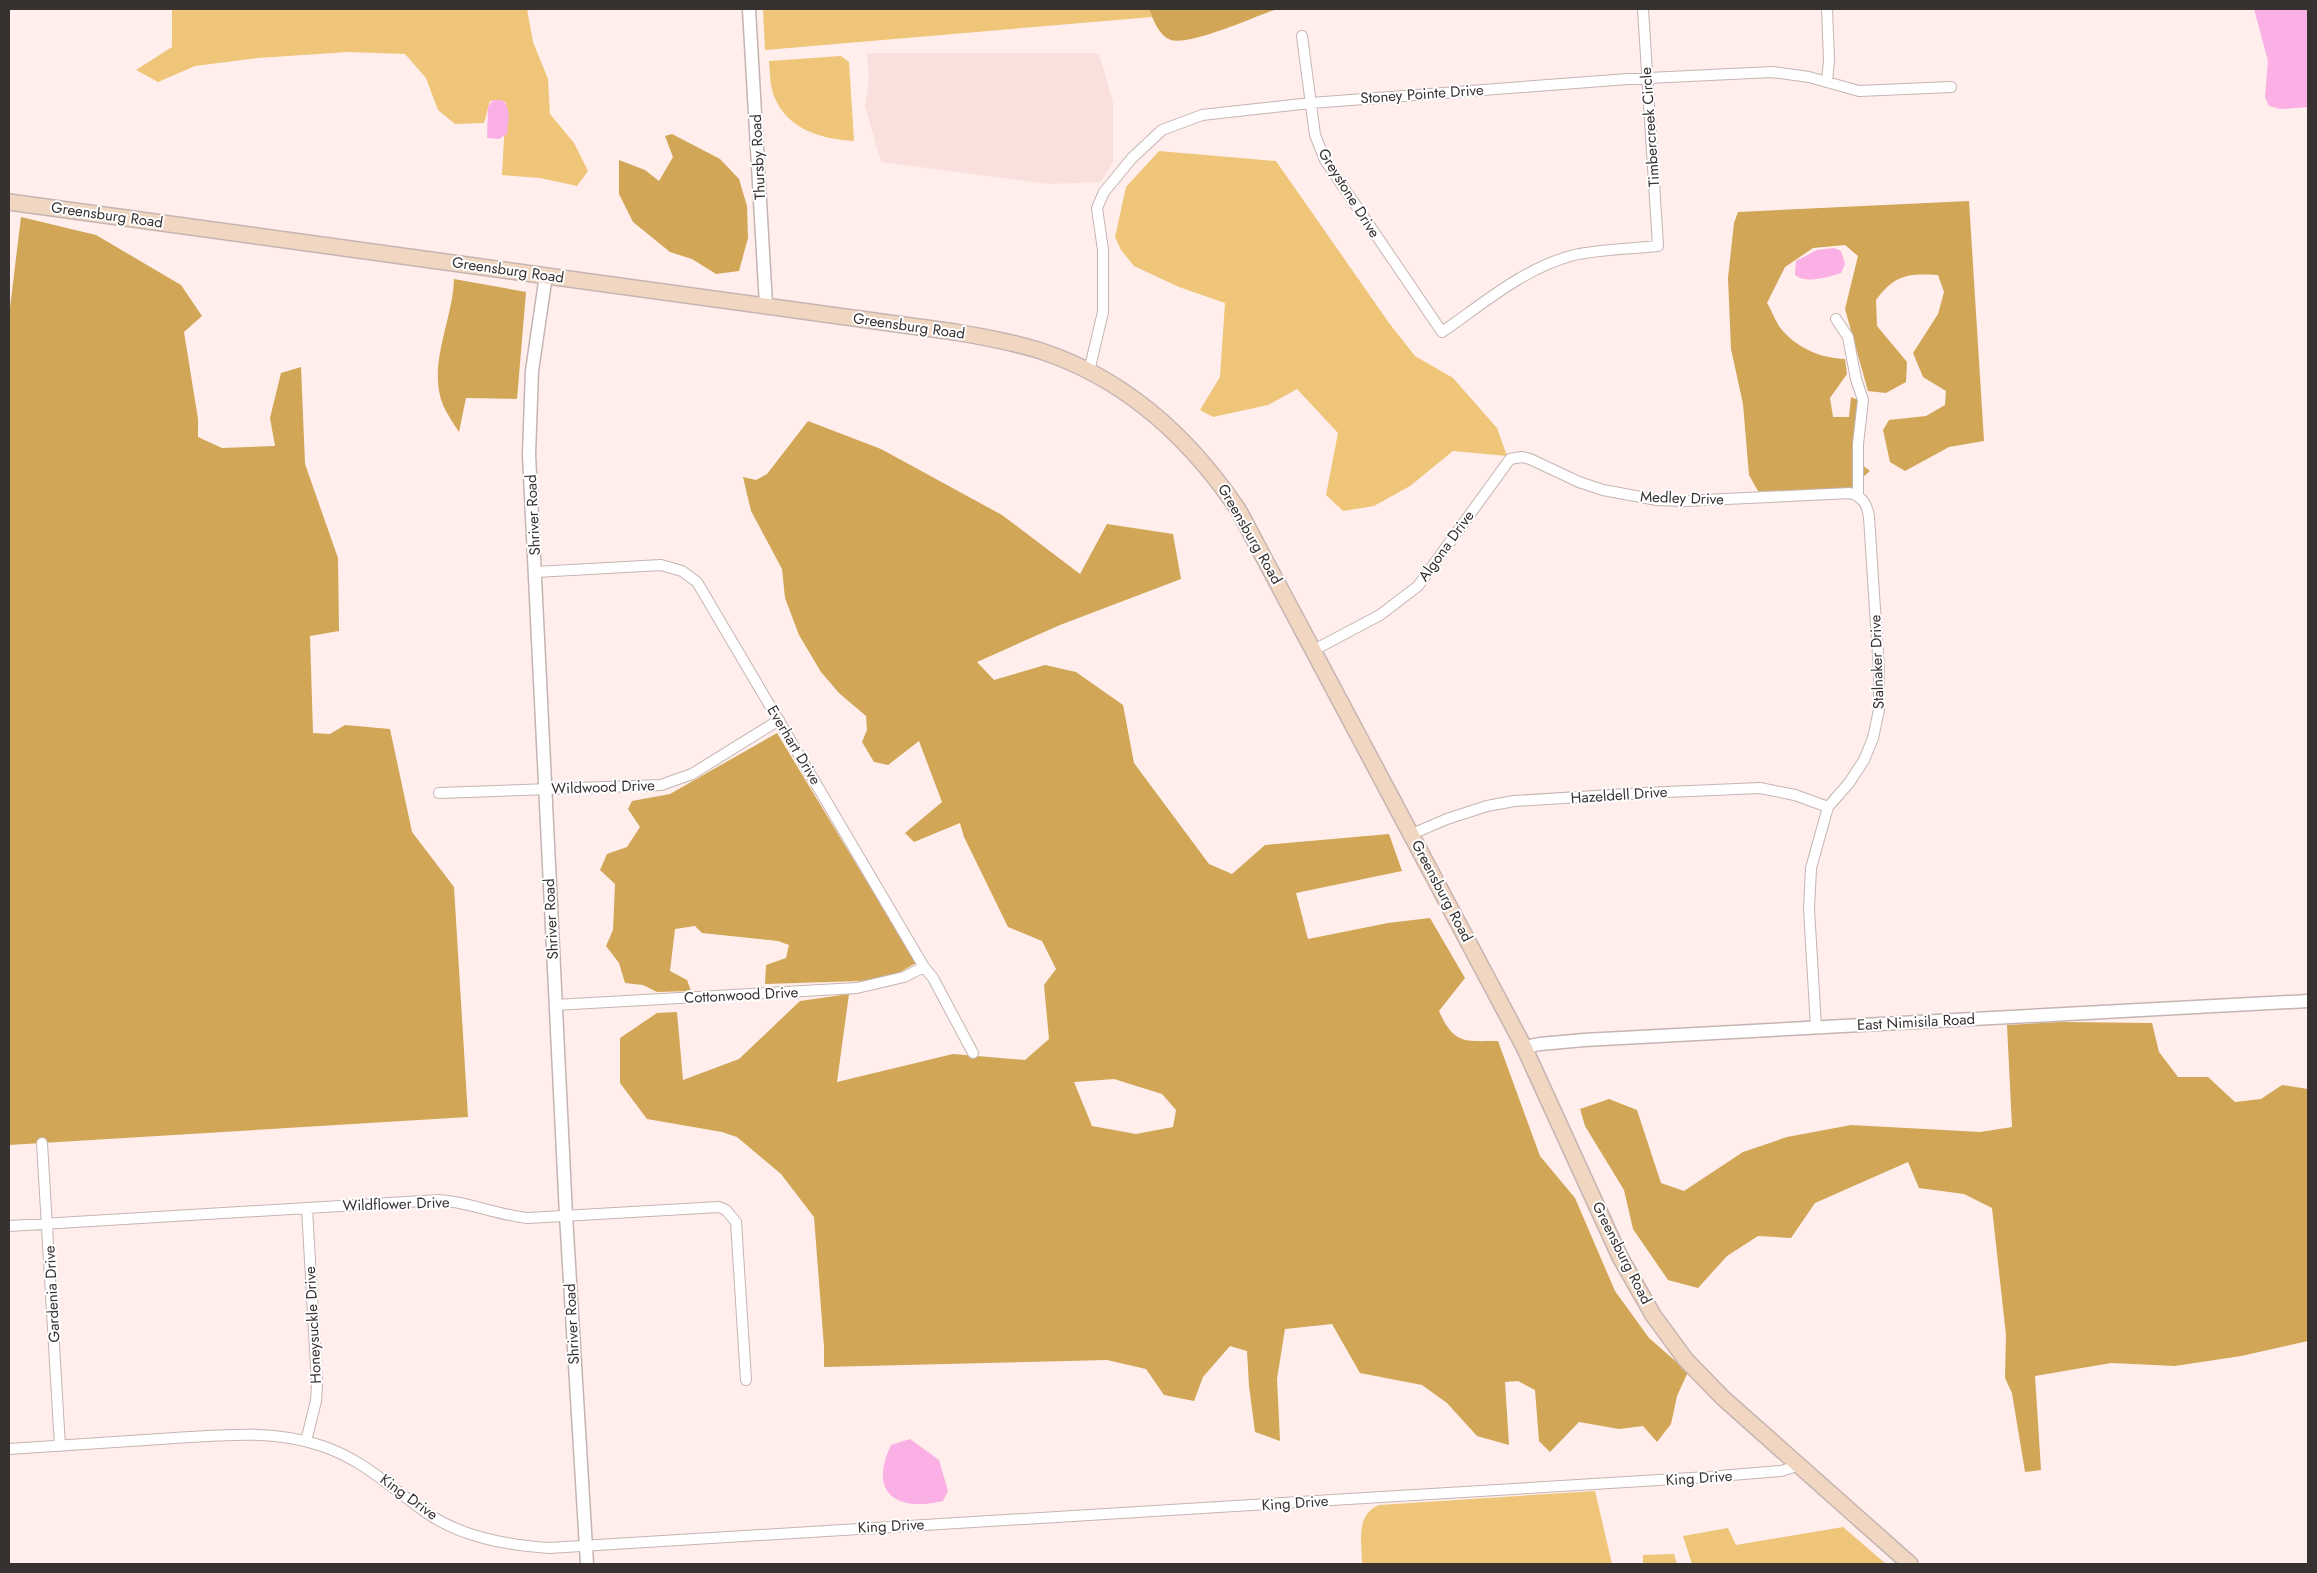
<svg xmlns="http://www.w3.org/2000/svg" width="2317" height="1573" font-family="Jost,sans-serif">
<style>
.built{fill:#fae0dc}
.green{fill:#efc57a}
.forest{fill:#d1a657;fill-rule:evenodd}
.water{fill:#fab0e5}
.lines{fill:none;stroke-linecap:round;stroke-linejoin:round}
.minor-casing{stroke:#c5b5b2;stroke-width:12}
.tertiary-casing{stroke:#c5b5b2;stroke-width:15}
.secondary-casing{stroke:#c5b5b2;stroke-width:18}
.minor{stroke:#fff;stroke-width:10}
.tertiary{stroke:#fff;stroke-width:12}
.secondary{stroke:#f1d6c1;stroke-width:15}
.labels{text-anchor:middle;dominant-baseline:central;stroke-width:4;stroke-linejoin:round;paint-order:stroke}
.street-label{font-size:15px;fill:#373130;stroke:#fff}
</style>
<rect width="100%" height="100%" fill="#ffeeeb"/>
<path class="built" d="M867 53H1099L1113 103V162L1101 182 1048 184 881 162 865 106 869 79Z"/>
<path class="green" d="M172 9H527L533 42 548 79 550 114 574 143 588 171 577 186 540 178 502 175 506 103 502 100 490 101 484 123 455 124 438 110 426 78 405 54 348 52 258 58 195 66 158 82 136 70 172 47Z
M763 9H1149L1152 17 765 50Z
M841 56 849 62 854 141C822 139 787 130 774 96 770 86 770 72 769 61Z
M1159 151 1276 161 1389 323 1415 356 1453 378 1497 428 1507 456 1453 451 1410 486 1374 506 1343 511 1326 495 1338 433 1297 389 1268 405 1213 417 1200 410 1220 377 1225 303 1179 287 1134 266 1121 250 1115 237 1126 187Z
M1595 1491 1612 1564H1362C1362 1542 1355 1515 1379 1505Z
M1843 1527 1886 1564H1692L1683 1536 1728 1528 1736 1545Z
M1674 1554 1677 1564H1643V1555Z"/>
<path class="forest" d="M1149 9H1277C1256 16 1190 46 1171 40 1159 36 1153 19 1149 9Z
M672 134 720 159 739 179 747 206 748 238 739 271 716 274 692 259 670 252 633 222 619 194V160L645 170 659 181 673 157 665 136Z
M1969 201 1984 441 1949 447 1905 471 1890 462 1883 430 1889 420 1926 416 1945 405 1946 391 1923 377 1913 353 1938 314 1944 292 1938 275C1908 273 1894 275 1876 300L1877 326 1907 362 1906 382 1886 393 1868 391 1845 309 1858 256 1845 245 1813 248 1785 267 1767 303C1772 311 1776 323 1782 330 1799 349 1821 358 1845 359L1847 374 1830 398 1833 417H1849L1851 397 1858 400 1853 451 1857 461 1870 471 1848 490 1758 491 1749 475 1743 404 1731 349 1728 278 1734 223 1738 212Z
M21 217 96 235 181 285 202 316 184 332 198 419V437L222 448 275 446 270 418 281 373 301 367 305 464 338 558 339 631 310 636 313 733 330 734 345 725 390 729 412 832 454 887 468 1117 9 1145V316Z
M454 279 526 292 517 399 466 398 459 432C453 423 447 414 443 405 427 365 453 320 454 279Z
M808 421 881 449 1002 515 1080 574 1107 524 1173 534 1181 579 1060 625 977 662 994 680 1045 665 1076 672 1123 705 1134 763 1209 864 1232 874 1265 845 1389 834 1402 871 1296 893 1308 939 1388 923 1430 918 1465 978 1439 1011C1454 1045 1465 1041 1498 1041L1540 1156 1575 1198 1615 1291 1649 1338 1688 1372 1677 1396 1671 1424 1657 1442 1643 1426 1619 1429 1579 1422 1550 1452 1539 1441 1535 1390 1518 1381 1505 1382 1509 1445 1477 1436 1447 1403 1422 1385 1360 1373 1332 1324 1285 1329 1277 1379 1280 1441 1255 1432 1249 1386 1247 1351 1230 1346 1203 1377 1194 1401 1164 1395 1146 1369 1107 1360 824 1367V1347L814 1217 781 1174 737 1137 722 1132 647 1119 620 1083V1038L657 1013 677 1012 683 1080 739 1059 800 1001 849 994 837 1082 953 1054 1025 1060 1049 1039 1044 985 1056 969 1042 941 1008 927 964 837 960 823 914 842 905 833 942 802 919 741 888 765 874 762 862 742 867 730 866 716 839 693 821 672 799 635 785 598 782 569 751 511 743 477 756 480 767 474ZM1114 1079 1162 1094 1176 1110 1173 1127 1136 1134 1092 1126 1074 1082Z
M777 733 916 963 895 975 861 981 765 984 766 965 786 958 789 945 778 941 702 933 695 926 675 929 670 971 687 980 691 991 657 992 643 985 625 983 619 963 606 946 613 930 615 884 600 870 607 854 627 847 640 827 628 809 632 801 670 794Z
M2060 1022 2152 1023 2159 1052 2178 1077H2208L2235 1102 2261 1099 2282 1085 2308 1089V1341L2241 1356 2175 1366 2111 1363 2035 1376 2041 1470 2025 1472 2012 1393 2005 1378 2006 1335 1992 1208 1964 1194 1919 1188 1908 1162 1815 1203 1791 1238 1758 1236 1727 1256 1698 1288 1668 1280 1633 1229 1624 1190 1585 1126 1580 1109 1609 1099 1637 1110 1661 1183 1684 1191 1743 1152 1787 1137 1851 1125 1980 1132 2012 1127 2007 1025Z"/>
<path class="water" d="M2254 9H2308V107L2281 109 2269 106 2265 97 2268 61Z
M493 100H502C512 108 508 123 507 134L499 139 487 138 488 107Z
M1834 248 1841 251 1845 264 1841 273C1829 277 1805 284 1795 275L1796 261 1817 250Z
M910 1439 939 1460 948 1491 943 1501C897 1512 868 1494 891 1445Z"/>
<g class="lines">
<defs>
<path id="minor" d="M1302 36 1315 135 1325 160 1442 332C1484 303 1524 268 1574 255 1601 249 1631 249 1658 246L1643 9
M1827 82 1829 60 1827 9
M1836 319 1848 337 1856 379 1863 400 1858 444V496
M1089 371 1103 312V250L1097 208 1104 192 1132 158 1162 130 1202 115 1311 103 1628 79 1772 72 1809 77 1859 91 1951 87
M536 572 661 565 682 571 697 582 924 967 933 978 973 1053
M1314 650 1380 615 1418 586 1510 459 1522 457 1530 459 1579 482 1603 490 1657 500 1684 501 1850 493C1863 497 1867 504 1869 517L1879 671V710L1873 738 1864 760 1849 783 1828 807 1811 868 1809 909 1816 1027
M439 793 661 785 692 774 779 720
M1412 834 1447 819 1487 806 1514 801 1644 793 1760 788 1795 795 1828 807
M555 1005 857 988 904 977 924 967
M42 1143 60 1446
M9 1226 439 1200C469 1202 497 1215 528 1218L719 1207 726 1210 736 1222 746 1380
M306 1441 316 1401 317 1384 307 1208
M9 1449C59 1446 110 1442 160 1439 214 1436 270 1428 322 1446 362 1459 390 1487 424 1511 460 1537 506 1545 549 1548L1708 1477 1781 1471 1800 1465"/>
<path id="tertiary" d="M749 9 766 305
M546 275 532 371 529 454 566 1215 587 1564
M1524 1047 1540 1044 1584 1040 2308 1001"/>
<path id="secondary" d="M9 202 955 332C984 337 1013 342 1041 351 1126 379 1190 438 1239 511L1524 1047 1620 1257 1653 1315 1686 1360 1723 1398 1910 1564"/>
</defs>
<use href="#minor" class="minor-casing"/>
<use href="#tertiary" class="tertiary-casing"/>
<use href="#secondary" class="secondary-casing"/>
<use href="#minor" class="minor"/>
<use href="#tertiary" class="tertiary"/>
<use href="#secondary" class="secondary"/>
</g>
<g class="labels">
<g class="street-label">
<text transform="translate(1422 94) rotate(-4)">Stoney Pointe Drive</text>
<text transform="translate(1650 127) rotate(-94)">Timbercreek Circle</text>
<text transform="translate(758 157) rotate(-93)">Thursby Road</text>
<text transform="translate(1349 193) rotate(58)">Greystone Drive</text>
<text transform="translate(107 215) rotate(8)">Greensburg Road</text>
<text transform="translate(508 270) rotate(8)">Greensburg Road</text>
<text transform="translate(909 326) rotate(8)">Greensburg Road</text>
<text transform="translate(1682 498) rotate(2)">Medley Drive</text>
<text transform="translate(533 515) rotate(-93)">Shriver Road</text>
<text transform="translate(1250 534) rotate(60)">Greensburg Road</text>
<text transform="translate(1446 546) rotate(-54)">Algona Drive</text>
<text transform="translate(1877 662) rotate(-92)">Stalnaker Drive</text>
<text transform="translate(794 745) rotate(59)">Everhart Drive</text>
<text transform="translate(603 787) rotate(-2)">Wildwood Drive</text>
<text transform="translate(1619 795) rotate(-4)">Hazeldell Drive</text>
<text transform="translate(1442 891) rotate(62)">Greensburg Road</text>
<text transform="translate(551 919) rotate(-93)">Shriver Road</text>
<text transform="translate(741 995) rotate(-3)">Cottonwood Drive</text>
<text transform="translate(1916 1022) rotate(-3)">East Nimisila Road</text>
<text transform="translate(396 1204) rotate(-2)">Wildflower Drive</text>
<text transform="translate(1622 1253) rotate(63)">Greensburg Road</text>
<text transform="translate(52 1294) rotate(-93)">Gardenia Drive</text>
<text transform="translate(572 1324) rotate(-93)">Shriver Road</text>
<text transform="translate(313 1325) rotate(-93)">Honeysuckle Drive</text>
<text transform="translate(1699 1478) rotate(-4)">King Drive</text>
<text transform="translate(409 1497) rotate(36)">King Drive</text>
<text transform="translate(1295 1503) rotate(-4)">King Drive</text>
<text transform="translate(891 1526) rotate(-3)">King Drive</text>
</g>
</g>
<rect width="2317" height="1573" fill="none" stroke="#373130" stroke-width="20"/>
</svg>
